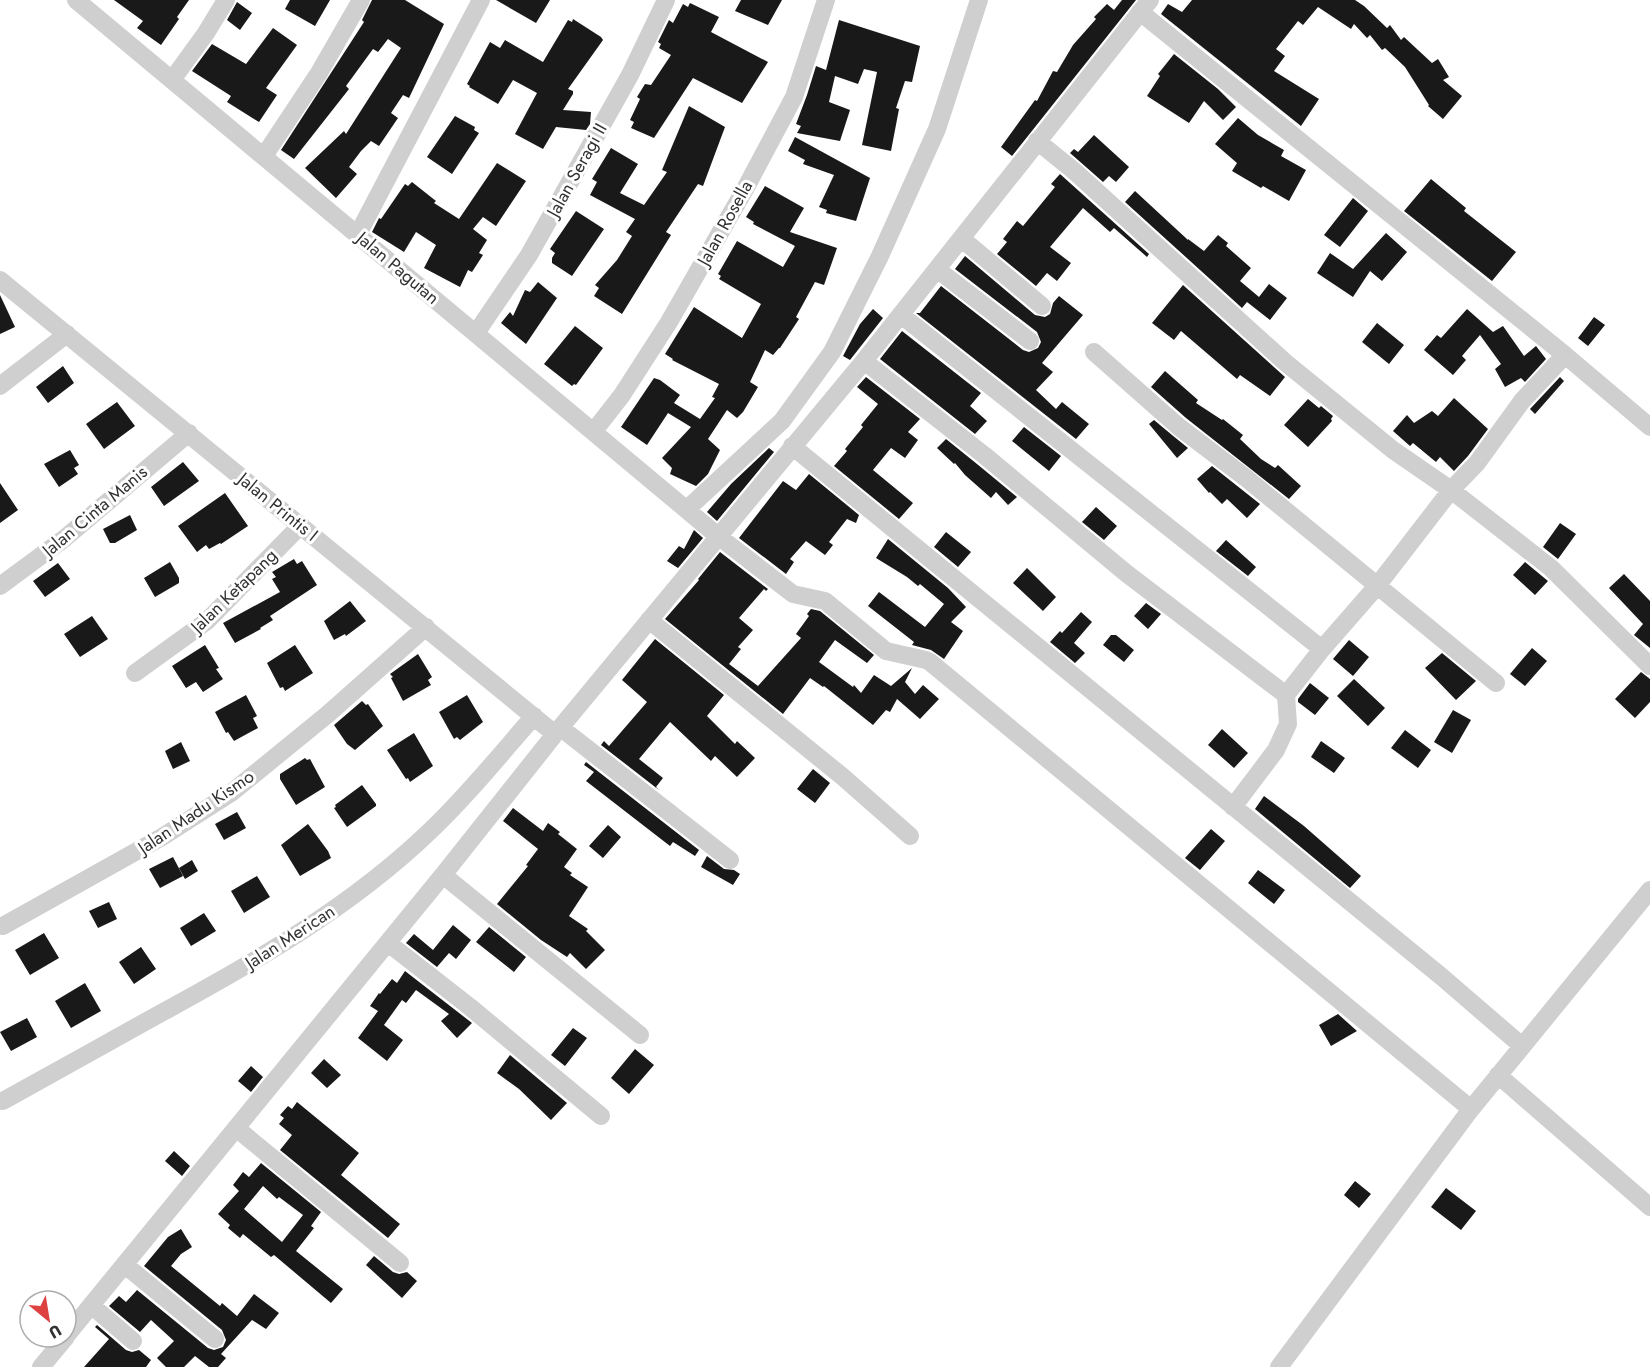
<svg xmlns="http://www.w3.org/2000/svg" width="1650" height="1367" font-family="Jost,sans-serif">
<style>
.building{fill:#191919;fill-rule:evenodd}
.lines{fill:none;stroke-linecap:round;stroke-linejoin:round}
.minor{stroke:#cfcfcf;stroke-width:18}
.labels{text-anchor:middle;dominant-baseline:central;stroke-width:6;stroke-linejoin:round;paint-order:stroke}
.street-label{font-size:18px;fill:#323232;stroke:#fff}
</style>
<rect width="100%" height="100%" fill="#fff"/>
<path class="building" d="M114 0H189L177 17 179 19 161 45 137 28 143 21Z
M290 0H330L315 26 285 9Z
M372 0H405L444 24 409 98 403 95 391 113 398 118 379 146 371 141 361 151 349 167 357 174 336 198 305 168 344 131 346 134 401 48 388 39 378 52 373 49 346 86 349 89 294 159 281 150 364 22 362 20Z
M496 0H550L536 23Z
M741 0H782L768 25 735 11Z
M1122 0H1136L1012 156 1001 147 1035 100 1037 101 1053 71 1057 72 1073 45 1096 19 1094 17 1107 4 1114 10Z
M1192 0H1355L1364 6 1387 28 1390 25 1401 40 1404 37 1432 63 1438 59 1449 77 1443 80 1462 96 1443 119 1428 106 1429 105 1405 67 1385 48 1382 50 1370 35 1367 38 1354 24 1351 29 1318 7 1303 25 1298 21 1276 49 1285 56 1274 71 1319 99 1301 126 1161 14 1168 4 1182 12Z
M237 2 252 13 240 30 227 20Z
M690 3 719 17 711 32 768 62 742 103 693 78 654 138 631 128 634 122 630 120 640 99 637 97 645 84 651 85 671 55 659 48 661 44 658 42 669 20 673 23 683 4 688 7Z
M573 19 601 37 603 40 568 89 573 91V94L563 110 591 112 590 124 586 130 556 127 543 149 515 134 537 93 513 80 498 104 469 87 470 86 467 84 490 42 500 48 505 40 543 62 568 20 572 22Z
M839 20 920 46 912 82 905 81 896 108 899 109 891 151 862 145 877 72 864 69 858 84 835 76 829 102 850 110 840 141 797 133 801 126 796 124 807 95 816 66 826 70Z
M273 28 297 45 266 88 277 95 259 122 227 102 231 96 192 71 212 44 246 64Z
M1174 54 1218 89 1236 107 1223 120 1204 101 1189 123 1147 96 1160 76 1158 74Z
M689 106 725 127 703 186 698 184 666 232 671 235 622 314 594 296 599 288 595 285 617 260 632 236 626 232 635 219 590 195 597 182 592 179 611 148 638 164 620 193 644 205 667 172 662 170Z
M455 116 475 127 474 130 479 133 452 174 427 157Z
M1238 118 1258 135 1284 150 1281 156 1306 170 1289 201 1263 186 1261 188 1232 171 1237 163 1215 144Z
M1094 135 1129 167 1116 182 1109 176 1103 182 1070 153 1074 149 1078 152Z
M795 137 870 178 856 221 826 213 827 210 819 207 834 175 803 164 805 160 788 151Z
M497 163 526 181 496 226 483 217 473 229 487 240 479 253 483 255 472 272 468 270 460 287 424 268 436 245 416 232 404 252 372 232 379 218 381 219 405 184 408 186 412 182 436 201 434 203 459 219Z
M1060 174 1149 254 1147 257 1114 228 1110 232 1083 208 1050 247 1071 263 1057 281 1047 273 1036 286 997 254 1007 242 1003 239 1017 221 1023 226 1055 187 1051 184Z
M1431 179 1466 208 1464 211 1516 252 1492 281 1404 211Z
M765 186 804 208 790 232 837 248 824 285 815 282 796 317 799 319 780 348H779L773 355 765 350 750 382 758 387 743 412 737 418 727 410 708 439 720 450 708 474 696 486 670 474 672 468 662 458 691 427 668 413 647 445 621 427 654 378 660 380 680 395 674 403 700 419 715 398 712 397 719 384 672 360 673 359 665 354 694 307 742 338 761 304 719 279 721 276 718 274 737 241 783 267 795 246 753 224 754 222 746 217Z
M1135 191 1188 240V239L1204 251 1218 235 1228 243 1226 246 1251 268 1240 281 1259 297 1269 284 1287 298 1270 320 1247 302 1242 308 1125 202Z
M1353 198 1368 211 1340 247 1324 235Z
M576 211 604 229 572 276 552 263V258L555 253 550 249Z
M1386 233 1407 252 1382 281 1370 271 1353 297 1317 273 1330 253 1353 269Z
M965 256 1035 315 1045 317 1050 314 1053 303 1059 296 1083 315 1042 363 1053 372 1036 390 1056 409 1062 402 1089 424 1076 439 916 313H920L941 286 1023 350 1029 352 1038 348 1041 342 1037 332 955 269Z
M538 282 557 298 526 344 501 323 510 312 513 316 525 290 530 292Z
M1183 285 1285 377 1270 396 1240 375 1237 379 1181 331 1174 340 1152 323Z
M0 295 15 327 0 334Z
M873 309 883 318 850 360 843 356 860 324Z
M1467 309 1493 332 1503 326 1524 356 1536 346 1546 359 1525 382 1521 378 1505 387 1495 369 1501 364 1480 335 1462 356 1466 360 1453 375 1424 350 1437 335 1441 338Z
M1594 317 1605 325 1588 346 1578 338Z
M1377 323 1404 345 1389 364 1362 342Z
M575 326 603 348 576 385 574 384 572 386 544 364Z
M902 331 981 393 970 406 987 421 975 434 880 359Z
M63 366 74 383 48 403 36 387Z
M1165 371 1198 400 1196 403 1222 420 1223 419 1243 435 1240 439 1261 459 1275 468 1278 465 1301 486 1289 499 1186 418 1151 387Z
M866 377 920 419 908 432 918 440 905 458 891 448 873 470 913 503 899 519 834 466 847 451 845 449 863 427 861 425 878 404 857 387Z
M1560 377 1564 381 1535 414 1530 409Z
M1454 398 1488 429 1468 456 1454 471 1440 457 1436 462 1413 443 1410 446 1393 431 1407 415 1414 423 1432 411 1438 416Z
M1308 399 1319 408 1321 406 1333 416 1331 419 1332 421 1308 447 1284 425Z
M117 402 135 426 104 449 86 424Z
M1154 420 1172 435 1188 448 1177 458 1149 424Z
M1024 427 1061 456 1049 471 1012 441Z
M946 439 977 464 1017 497 1008 505 996 492 991 498 965 475 955 463 954 464 937 448Z
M769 448 774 452 717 521 707 512 731 484Z
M70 450 79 465 74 468 78 474 59 487 44 464Z
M183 462 199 481 164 506 151 487Z
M1212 466 1260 504 1247 518 1227 499 1222 504 1210 492 1209 493 1197 479Z
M809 474 859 515 856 523 847 519 829 542 833 545 825 555 806 541 790 559 794 562 786 574 739 538 783 481 796 490Z
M0 483 18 510 0 523Z
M225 493 248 526 221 544 220 543 209 549 206 545 197 552 178 526Z
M1096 507 1117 526 1104 540 1082 522Z
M130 515 137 530 115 543H110L103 529Z
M1560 523 1576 534 1558 559 1543 547Z
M694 530 703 538 678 568 667 561 679 546 684 549Z
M946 532 971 552 958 567 934 547Z
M888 539 948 588 966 607 951 622 963 631 944 659 931 650 912 645 914 642 868 606 879 592 925 627 944 604 920 584 918 586 907 577 876 558Z
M1226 540 1256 567 1248 576 1216 551Z
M720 552 768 589 766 591 764 589 739 618 753 630 738 647 741 649 729 664 758 686 801 638 796 634 809 616 807 614 811 609 820 611 874 655 867 663 835 640 819 662 853 687 854 685 861 693 874 675 891 686 912 668 905 682 915 694 923 685 939 699 920 719 897 699 890 712 886 710 873 725 824 686 823 687 810 678 783 714 665 619 699 580 698 579Z
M294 559 297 564 302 561 317 585 270 616 273 620 260 628 261 629 235 643 223 623 280 592 272 579 276 577 272 572Z
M170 562 179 578V583L155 597 144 578Z
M1525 562 1548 581 1535 595 1513 575Z
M58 563 70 579 45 597 33 581Z
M1027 568 1056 597 1043 611 1013 583Z
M1624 574 1650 601V648L1634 635 1643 624 1609 588Z
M350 601 366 621 346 636 345 634 334 640 324 621Z
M1146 603 1161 614 1148 629 1134 616Z
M1081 612 1092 622 1074 643 1085 653 1075 663 1050 642 1060 631 1062 633Z
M92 616 108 639 80 657 64 634Z
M1111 635H1116L1134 650 1124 662 1103 645Z
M655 639 724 695 707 716 735 744 737 741 755 758 737 777 715 756 711 761 670 722 639 759 663 778 656 787 659 790 601 745 604 741 609 746 647 702 622 680Z
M1349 640 1369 657 1353 676 1333 659Z
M205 645 219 668 216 669 223 679 203 692 196 682 186 688 172 666Z
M295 645 313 673 285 691 283 687 280 688 267 663Z
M1532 648 1547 661 1525 686 1510 674Z
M1442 653 1476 681 1456 700 1425 668Z
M418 654 432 677 428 680 431 685 403 701 391 678 393 677 390 674Z
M1641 672 1650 679V702L1635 718 1615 699Z
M1354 679 1385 708 1368 726 1337 696Z
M1310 683 1329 698 1315 715 1298 702V699Z
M246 695 257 716 253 718 258 728 234 741 228 732 226 733 215 712Z
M467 695 483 722 460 740 457 737 454 739 439 712Z
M362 701 366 705 368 704 383 726 355 750 347 744 334 725Z
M1453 710 1471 720 1452 753 1434 742Z
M1222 729 1248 753 1234 768 1208 745Z
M1405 730 1431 750 1418 768 1391 748Z
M414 733 433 766 410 782 408 778 406 779 387 750Z
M1321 741 1345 758 1334 773 1311 757Z
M181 742 190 761 173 769 165 751Z
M305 758 307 760 310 759 325 787 296 805 280 779V774Z
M586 762 699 850 695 856 673 842 670 846 586 781 594 772 584 765Z
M813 769 830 783 815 803 797 789Z
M362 785 376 804V806L347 827 334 808 336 807 335 805Z
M1264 796 1304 826 1361 876 1350 888 1255 809Z
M513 808 543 831 548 823 560 832 558 834 577 849 564 867 572 873 570 875 588 887 569 916 588 929 586 931 605 950 586 969 570 953 567 957 541 940 497 904 528 866 526 865 538 849 503 821Z
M237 812 246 828 224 840 215 824Z
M308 824 328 851 331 858 300 876 281 845Z
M608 825 621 837 603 858 589 846Z
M1211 829 1225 841 1200 870 1185 858Z
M707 856 724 869 734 870 740 874 733 885 701 867Z
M173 857 183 876 160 888 149 869Z
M192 860 198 871 185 879 179 868Z
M1258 870 1285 890 1274 904 1248 883Z
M257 876 270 897 244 913 231 891Z
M109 902 117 919 98 928 89 911Z
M204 913 216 931 191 946 180 928Z
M453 925 471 940 456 959 449 953 437 967 406 943 414 934 433 950Z
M489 927 526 957 514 972 476 942Z
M44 933 59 958 30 975 15 950Z
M141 947 156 969 134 984 119 962Z
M405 971 472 1023 457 1038 441 1021 449 1014 416 990 406 1003 402 1000 384 1025 403 1040 387 1061 358 1038 378 1011 370 1006 379 993 380 994 392 979 397 983Z
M85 983 101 1011 71 1028 55 1001Z
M1338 1014 1357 1031 1331 1046 1319 1025Z
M27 1018 37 1037 11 1051 0 1032Z
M573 1028 587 1038 565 1066 551 1055Z
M635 1049 654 1065 629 1094 611 1078Z
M510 1055 567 1103 551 1120 519 1089 497 1073Z
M324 1059 341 1075 327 1088 311 1073Z
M251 1066 263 1077 251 1092 238 1081Z
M297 1102 359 1153 341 1175 400 1224 388 1238 280 1150 292 1135 279 1124 284 1118 280 1115 288 1106 292 1109Z
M174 1151 190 1166 182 1176 165 1161Z
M261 1163 321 1212 311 1226 314 1228 296 1251 343 1289 331 1303 274 1255 271 1257 243 1234 240 1238 228 1228 230 1225 218 1214 239 1191 233 1185 243 1172 249 1177ZM263 1186 277 1199 279 1197 303 1215 282 1242 244 1209Z
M1355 1181 1371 1194 1359 1208 1344 1195Z
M1446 1188 1476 1211 1461 1230 1431 1207Z
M181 1229 192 1247 181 1254 171 1266 220 1306 222 1303 237 1316 254 1294 279 1313 266 1329 252 1320 221 1354 226 1358 218 1367H209L195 1356 184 1367H166L157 1358 174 1341 151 1320 140 1332 109 1306 119 1296 126 1302 137 1290 208 1348 214 1350 223 1347 226 1340 222 1330 144 1266 168 1237Z
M374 1256 393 1272 399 1274 407 1272 417 1281 402 1298 366 1265Z
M97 1325 126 1350 132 1352 139 1350 151 1360 146 1367H84L109 1339 95 1327Z"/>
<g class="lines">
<path class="minor" d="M76 0 718 536 793 594 825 601 886 651 926 660 930 662 1471 1109
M1140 12 1565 355 1650 427
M172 80 206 33 226 0
M1037 141 1073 170 1286 363 1393 450 1451 490 1551 568 1650 666
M264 156 319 73 361 0
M358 234 481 0
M962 239 1042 306
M938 270 1030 341
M0 280 555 734
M901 315 1322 649
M476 333 529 255 630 75 666 0
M1094 352 1179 427 1246 478 1496 683
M864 361 984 455 1126 573 1286 695
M0 386 67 334
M594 431 622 395 669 322 744 191 794 97 826 0
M792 446 1442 977 1522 1046
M687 509 782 421 832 352 880 256 937 129 979 0
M0 586 65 538 189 433
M649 620 843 777 910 836
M135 673 207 621 301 525
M561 728 730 860
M1233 807 1276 750 1288 724 1286 695 1322 649 1377 586 1451 490 1477 463 1522 401 1565 355
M443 875 640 1035
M3 926 162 837 231 793 328 714 426 627
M388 943 470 1007 601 1116
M1498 1075 1650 1207
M3 1101C56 1071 110 1042 163 1012 257 961 352 906 430 831 467 796 500 755 534 716
M236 1128 400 1263
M125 1265 215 1339
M91 1305 133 1341
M66 1336 443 875 555 734 864 361 1150 0
M41 1367 66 1337
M1279 1367 1471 1109 1650 890"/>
</g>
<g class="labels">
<g class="street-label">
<text transform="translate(577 170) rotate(-61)">Jalan Seragi II</text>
<text transform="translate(725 223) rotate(-61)">Jalan Rosella</text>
<text transform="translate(398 268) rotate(40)">Jalan Pagutan</text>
<text transform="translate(278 507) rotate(39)">Jalan Printis I</text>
<text transform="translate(95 511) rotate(-40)">Jalan Cinta Manis</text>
<text transform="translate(234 591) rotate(-44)">Jalan Ketapang</text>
<text transform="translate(196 812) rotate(-34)">Jalan Madu Kismo</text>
<text transform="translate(290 937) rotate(-33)">Jalan Merican</text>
</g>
</g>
<g transform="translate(48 1319) rotate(150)"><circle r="28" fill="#ffffff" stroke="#adadad" stroke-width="1.5"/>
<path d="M0-4.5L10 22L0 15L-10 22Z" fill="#dd4140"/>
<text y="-9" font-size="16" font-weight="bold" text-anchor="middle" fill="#323232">U</text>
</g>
</svg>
